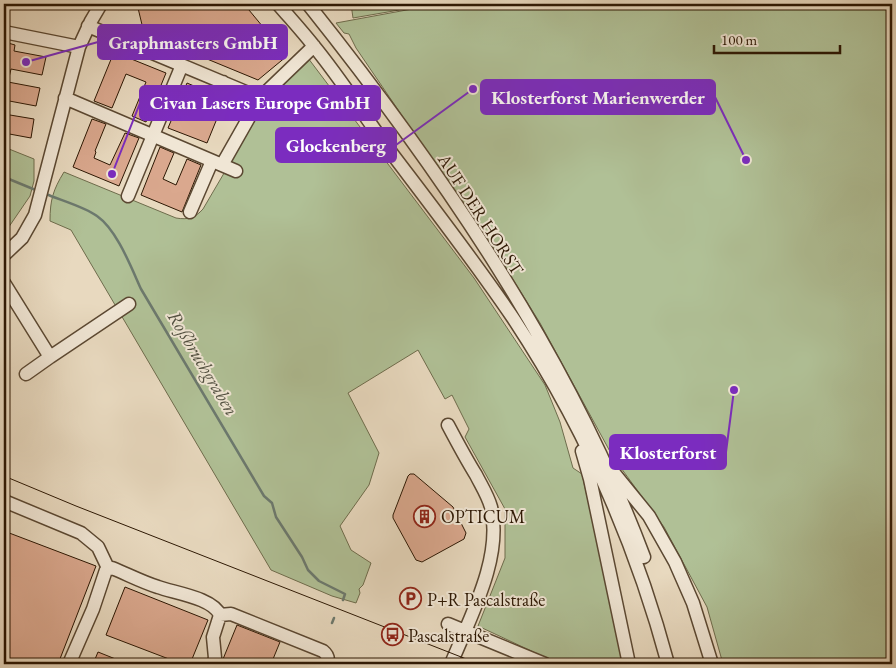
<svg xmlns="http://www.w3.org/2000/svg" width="896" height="668" font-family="'EB Garamond',serif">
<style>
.green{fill:#b0c096;stroke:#6e6c4c}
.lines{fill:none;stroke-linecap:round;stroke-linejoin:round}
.stream{stroke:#6c796e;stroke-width:2.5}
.building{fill:#daa88e;stroke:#2c1703}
.minor-casing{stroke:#5b4832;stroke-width:15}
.minor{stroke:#f0e6d5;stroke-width:12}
.tram{stroke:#2c1703;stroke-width:1}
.labels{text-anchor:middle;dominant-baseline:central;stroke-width:4;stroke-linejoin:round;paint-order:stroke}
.street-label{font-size:18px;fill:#2c1703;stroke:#f0e6d5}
.poi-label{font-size:18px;fill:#2c1703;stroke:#f0e6d5;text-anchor:start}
.water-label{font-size:19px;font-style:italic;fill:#515041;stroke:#f0e6d5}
.leader{fill:none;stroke:#7b2cbf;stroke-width:2}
.callout-dot{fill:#7b2cbf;stroke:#f0e6d5;stroke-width:2}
.callout{fill:#7b2cbf;stroke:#7b2cbf;stroke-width:2}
.callout-label{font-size:19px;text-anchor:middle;font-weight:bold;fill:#fff}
</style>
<rect width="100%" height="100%" fill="#e8d9bf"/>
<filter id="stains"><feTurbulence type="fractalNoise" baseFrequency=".004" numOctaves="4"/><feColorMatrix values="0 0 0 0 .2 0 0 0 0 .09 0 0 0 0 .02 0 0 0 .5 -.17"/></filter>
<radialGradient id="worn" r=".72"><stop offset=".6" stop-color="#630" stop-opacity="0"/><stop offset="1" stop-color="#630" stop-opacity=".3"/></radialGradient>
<path class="green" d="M351 4H434L353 18Z
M439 4H892V664H723L707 607 664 527 613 457 540 323 507 270 356 48 349 34 344 33 336 23Z
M308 58 474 278 545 385 560 422 573 468 582 474 625 664H559L478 626 505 558V509L465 437 469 429 452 395 445 399 418 350 348 393 379 453 369 485 340 526 351 550 371 563 363 585 359 589 360 593 356 603 332 596 271 570 71 230 50 221C50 200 53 190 64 172L176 218C188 220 195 218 203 209L264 105Z
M4 147 34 159V181L30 196 4 234Z"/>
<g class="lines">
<path class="stream" d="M4 177 38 191
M46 194C60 200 85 207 97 216 117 230 131 267 141 289L264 496 272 503 276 517 302 557 308 570 319 581 345 594 343 600
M332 623 334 618"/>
</g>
<path class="building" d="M140 4H244L287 56 258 80 144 33 138 8H140Z
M8 43 15 45 14 51 46 57 42 75 11 69 8 82 40 88 36 106 4 100V49L6 50Z
M114 52 166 73 146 122 132 116 146 82 126 74 112 108 94 101Z
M187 83 201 89 203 86 211 89 209 97 214 104 221 103 225 99 207 143 168 128Z
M4 114 34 119 31 138 4 133Z
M92 119 106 124 95 151 96 152 94 158 110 165 125 133 139 138 119 186 73 167Z
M160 147 174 153 163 179 176 185 187 159 201 165 182 212 141 195Z
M410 474H414L453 507 466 533 464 539 422 562 416 560 393 518V515L408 476Z
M4 531 96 566 58 664H4Z
M125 587 208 620 190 664H182L106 635Z
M237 625 280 642 271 664H221Z
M98 652 128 664H93Z"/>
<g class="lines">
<defs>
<path id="minor" d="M278 4C290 18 302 31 313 45 342 80 366 119 393 155 434 209 475 262 513 318 583 424 635 541 668 664
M308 4C442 172 568 355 644 557
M88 26 260 98
M4 32 79 47
M217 96 223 82
M65 98 236 171
M222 165 260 98 314 46
M128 196 182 65
M190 212 212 161
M4 255 22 238 35 215 79 47 91 21 101 4
M4 283 50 357 129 304
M26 374 50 357
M448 425C457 442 466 459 476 475 481 485 488 496 491 507 503 558 470 617 451 664
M582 451 590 479 629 664
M614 473 649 516 675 562 693 603 712 664
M4 501 81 533 98 547 108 568
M220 615 231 614 323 651C328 655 329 658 327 664
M448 624 545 664
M69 664 93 609 106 570 112 568C127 574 142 582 158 587 175 593 213 598 220 615L213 637 215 658 213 664"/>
</defs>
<use href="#minor" class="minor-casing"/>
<use href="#minor" class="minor"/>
<path class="tram" d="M4 476 76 506 479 664"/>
</g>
<defs>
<symbol id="building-ring" viewBox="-11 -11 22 22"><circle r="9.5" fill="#f0e6d5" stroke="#8f2418" stroke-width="1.5"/><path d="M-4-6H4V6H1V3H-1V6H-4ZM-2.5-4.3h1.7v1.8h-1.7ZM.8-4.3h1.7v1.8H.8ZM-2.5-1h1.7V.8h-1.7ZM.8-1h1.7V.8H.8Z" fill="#8f2418"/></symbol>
<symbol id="parking-ring" viewBox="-11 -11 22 22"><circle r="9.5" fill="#f0e6d5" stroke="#8f2418" stroke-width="1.5"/><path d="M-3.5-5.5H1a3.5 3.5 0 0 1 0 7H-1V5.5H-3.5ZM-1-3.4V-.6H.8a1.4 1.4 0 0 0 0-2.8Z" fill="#8f2418"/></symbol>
<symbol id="bus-ring" viewBox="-11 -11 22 22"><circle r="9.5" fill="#f0e6d5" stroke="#8f2418" stroke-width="1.5"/><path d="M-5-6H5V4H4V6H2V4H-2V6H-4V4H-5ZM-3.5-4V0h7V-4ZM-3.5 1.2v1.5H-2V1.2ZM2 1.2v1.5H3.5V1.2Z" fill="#8f2418"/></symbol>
</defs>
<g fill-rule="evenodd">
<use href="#building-ring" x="412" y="504" width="25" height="25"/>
<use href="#parking-ring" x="398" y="586" width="25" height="25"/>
<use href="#bus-ring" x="380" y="622" width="25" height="25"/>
</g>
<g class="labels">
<g class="street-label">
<text transform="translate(481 214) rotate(57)">AUF DER HORST</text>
</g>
<g class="poi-label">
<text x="441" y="516">OPTICUM</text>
<text x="427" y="599">P+R Pascalstraße</text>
<text x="408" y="635">Pascalstraße</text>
</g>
<g class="water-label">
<text transform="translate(203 363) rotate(59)">Roßbruchgraben</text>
</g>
</g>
<path class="leader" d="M26 62L98 42M746 160L715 97M112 174L140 103M473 89L396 145M734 390L726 452"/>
<g class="callout-dot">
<circle cx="26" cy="62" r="5"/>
<circle cx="746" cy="160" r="5"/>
<circle cx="112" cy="174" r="5"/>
<circle cx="473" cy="89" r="5"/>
<circle cx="734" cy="390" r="5"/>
</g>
<g class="callout">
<rect x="98" y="25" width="189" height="34" rx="5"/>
<rect x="481" y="80" width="234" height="34" rx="5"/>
<rect x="140" y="86" width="240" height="34" rx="5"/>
<rect x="276" y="128" width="120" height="34" rx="5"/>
<rect x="610" y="435" width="116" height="34" rx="5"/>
</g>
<g class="callout-label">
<text x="193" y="49">Graphmasters GmbH</text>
<text x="598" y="104">Klosterforst Marienwerder</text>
<text x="260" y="109">Civan Lasers Europe GmbH</text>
<text x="336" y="152">Glockenberg</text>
<text x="668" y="459">Klosterforst</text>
</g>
<rect width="896" height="668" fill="none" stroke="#e8d9bf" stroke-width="20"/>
<rect x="5" y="5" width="886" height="658" fill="none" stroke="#2c1703" stroke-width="2.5"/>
<rect x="10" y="10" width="876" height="648" fill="none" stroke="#2c1703"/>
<path d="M714 45v8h126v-8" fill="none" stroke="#2c1703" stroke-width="2.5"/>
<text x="721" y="45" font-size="15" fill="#2c1703" stroke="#f0e6d5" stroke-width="4" paint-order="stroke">100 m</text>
<rect width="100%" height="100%" filter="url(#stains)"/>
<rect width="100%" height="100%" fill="url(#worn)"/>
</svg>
